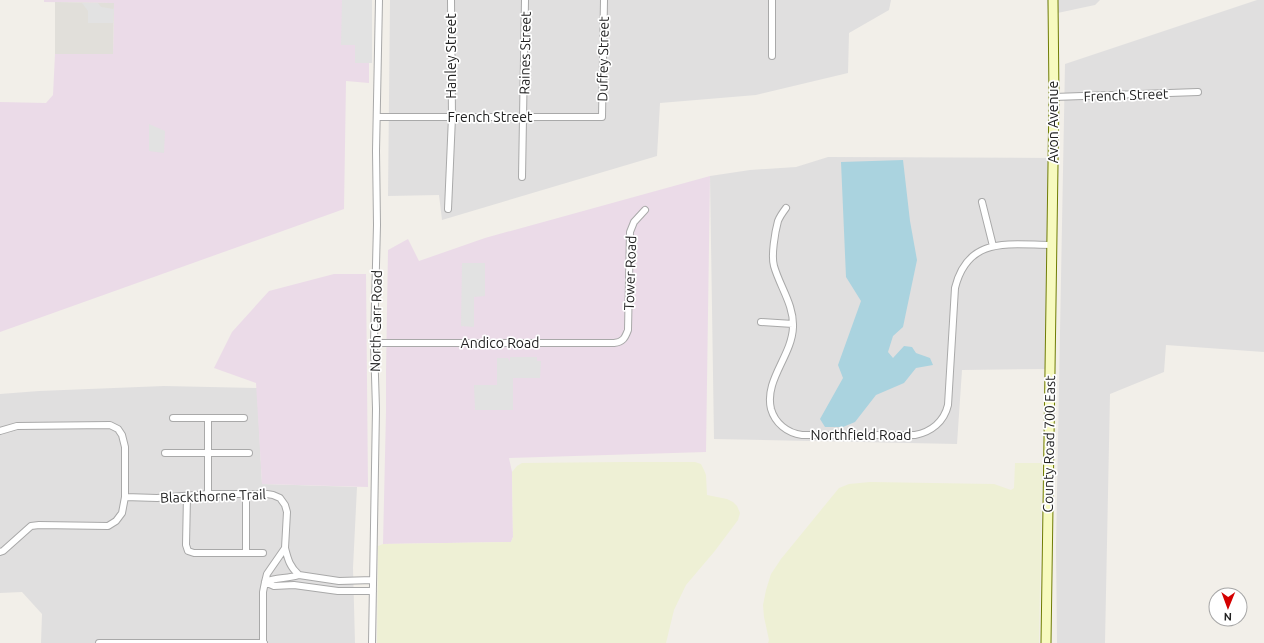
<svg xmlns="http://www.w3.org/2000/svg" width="1264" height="643" font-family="Ubuntu,sans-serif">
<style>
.residential{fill:#e0dfdf}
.industrial{fill:#ebdbe8}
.airport{fill:#e1dfda}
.farmland{fill:#eef0d5}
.parking{fill:#e2e2e2}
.water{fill:#aad3df}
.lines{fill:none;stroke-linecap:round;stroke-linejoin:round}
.minor-casing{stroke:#a9a9a9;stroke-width:8}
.secondary-casing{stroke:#707d05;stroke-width:11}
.minor{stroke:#fff;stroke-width:6}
.secondary{stroke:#f7fabf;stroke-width:9}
.labels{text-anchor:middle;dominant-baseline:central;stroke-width:3.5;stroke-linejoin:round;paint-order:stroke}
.street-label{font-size:14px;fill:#222;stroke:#fff}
</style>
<rect width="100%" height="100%" fill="#f2efe9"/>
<path class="residential" d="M390 0H891L889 10 849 33 848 73 756 95 660 103 657 156 442 220 439 195 388 196Z
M1047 0H1100L1095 5 1048 15Z
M1257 0H1264V352L1166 345 1164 372 1110 394 1105 643H1057L1056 547 1065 64Z
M828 157 1052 158 1048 369 962 370 957 444 714 439 710 176 750 170 796 167Z
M164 386 257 388 262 484 357 487 353 568 355 643H41L42 614 22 592 0 593V394L39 391Z"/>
<path class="industrial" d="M44 0H369V83L346 81 344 209 0 332V102L46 103 53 95 55 54H113L114 3 44 2Z
M710 176 706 452 509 458 512 472 513 537 511 542 383 544 386 412V371L388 250 408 239 419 261 485 238Z
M334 274H366L368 487 262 484 256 383 214 368 232 332 269 291Z"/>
<path class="airport" d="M55 2 114 3 113 54H55Z"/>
<path class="farmland" d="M624 462H695L701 464 704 470 706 475 707 495 727 499 733 502 737 506 740 513 738 520 714 552 686 585 674 610 666 643H377L378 546 383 544 511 542 513 537 512 472 517 466 522 463Z
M1015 463H1042L1039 643H768L769 640 764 617 763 605 766 590 771 574 781 559 839 488 849 484 870 482 994 484 1011 490 1014 488Z"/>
<path class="parking" d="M342 0H372V63H355V45H341Z
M82 3H98L101 7 114 9 113 23H88V11Z
M149 124 165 131 164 153 149 151Z
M462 263H485V296L474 297V327L461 326Z
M510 357H537V361H541L540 378H513V410H475L474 385H497V358H508L510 362Z"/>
<path class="water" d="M903 160 910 221 917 260 903 327 893 336 888 352 893 358 904 346 912 347 916 353 930 358 933 365 916 368 904 383 876 395 855 422 843 427H825L820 419 843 378 838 365 861 301 846 277 841 162Z"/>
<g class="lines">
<defs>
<path id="minor" d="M772 0V56
M1054 97 1198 92
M377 117H602L604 0
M522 177 525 0
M982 202 993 246
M786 208C783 212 780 216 778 221 775 232 771 256 774 266 780 287 794 305 793 327 792 356 764 380 771 409 775 423 787 433 802 435H915C931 432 944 422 948 405L955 288C968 235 1010 245 1052 245
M448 209 452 117 451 0
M761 322 793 324
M374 343H614C623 342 625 338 628 330L630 232 634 222 645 210
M173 418H244
M0 431 17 426 110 425 118 429 122 435 125 447V497L122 513 116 521 108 526 39 525 31 526 3 551 0 552
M165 453H249
M208 494V418
M187 496 186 545 188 551 194 553H263
M125 497 157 498 208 494H267L273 495 280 498 285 505 287 512 285 548 267 574 265 582 263 592V643
M285 548C288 560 290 567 299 575
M246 552V494
M265 582C276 577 287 579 299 575L339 581 373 580
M265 582 274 586 294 585 338 591H373
M99 643H264
M372 643 376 409 374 343 377 225 376 151 379 0"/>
<path id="secondary" d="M1046 643 1054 97 1053 0"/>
</defs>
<use href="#minor" class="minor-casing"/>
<use href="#secondary" class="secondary-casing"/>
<use href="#minor" class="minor"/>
<use href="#secondary" class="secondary"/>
</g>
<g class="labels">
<g class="street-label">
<text transform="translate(525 53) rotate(-89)">Raines Street</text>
<text transform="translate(451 56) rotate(-90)">Hanley Street</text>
<text transform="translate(603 59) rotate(-89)">Duffey Street</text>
<text transform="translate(1126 95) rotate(-2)">French Street</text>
<text x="490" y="117">French Street</text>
<text transform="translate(1053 122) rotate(-90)">Avon Avenue</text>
<text transform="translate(630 273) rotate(-88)">Tower Road</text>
<text transform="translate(376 321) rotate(-89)">North Carr Road</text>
<text x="500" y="343">Andico Road</text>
<text x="861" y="435">Northfield Road</text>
<text transform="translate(1049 444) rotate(-89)">County Road 700 East</text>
<text transform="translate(213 496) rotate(-2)">Blackthorne Trail</text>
</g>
</g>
<g transform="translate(1228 607) rotate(181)"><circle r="19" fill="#ffffff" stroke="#a7a7a7"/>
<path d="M0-3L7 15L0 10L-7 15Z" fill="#d40000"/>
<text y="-6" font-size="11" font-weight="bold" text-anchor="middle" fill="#222222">N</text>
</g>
</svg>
